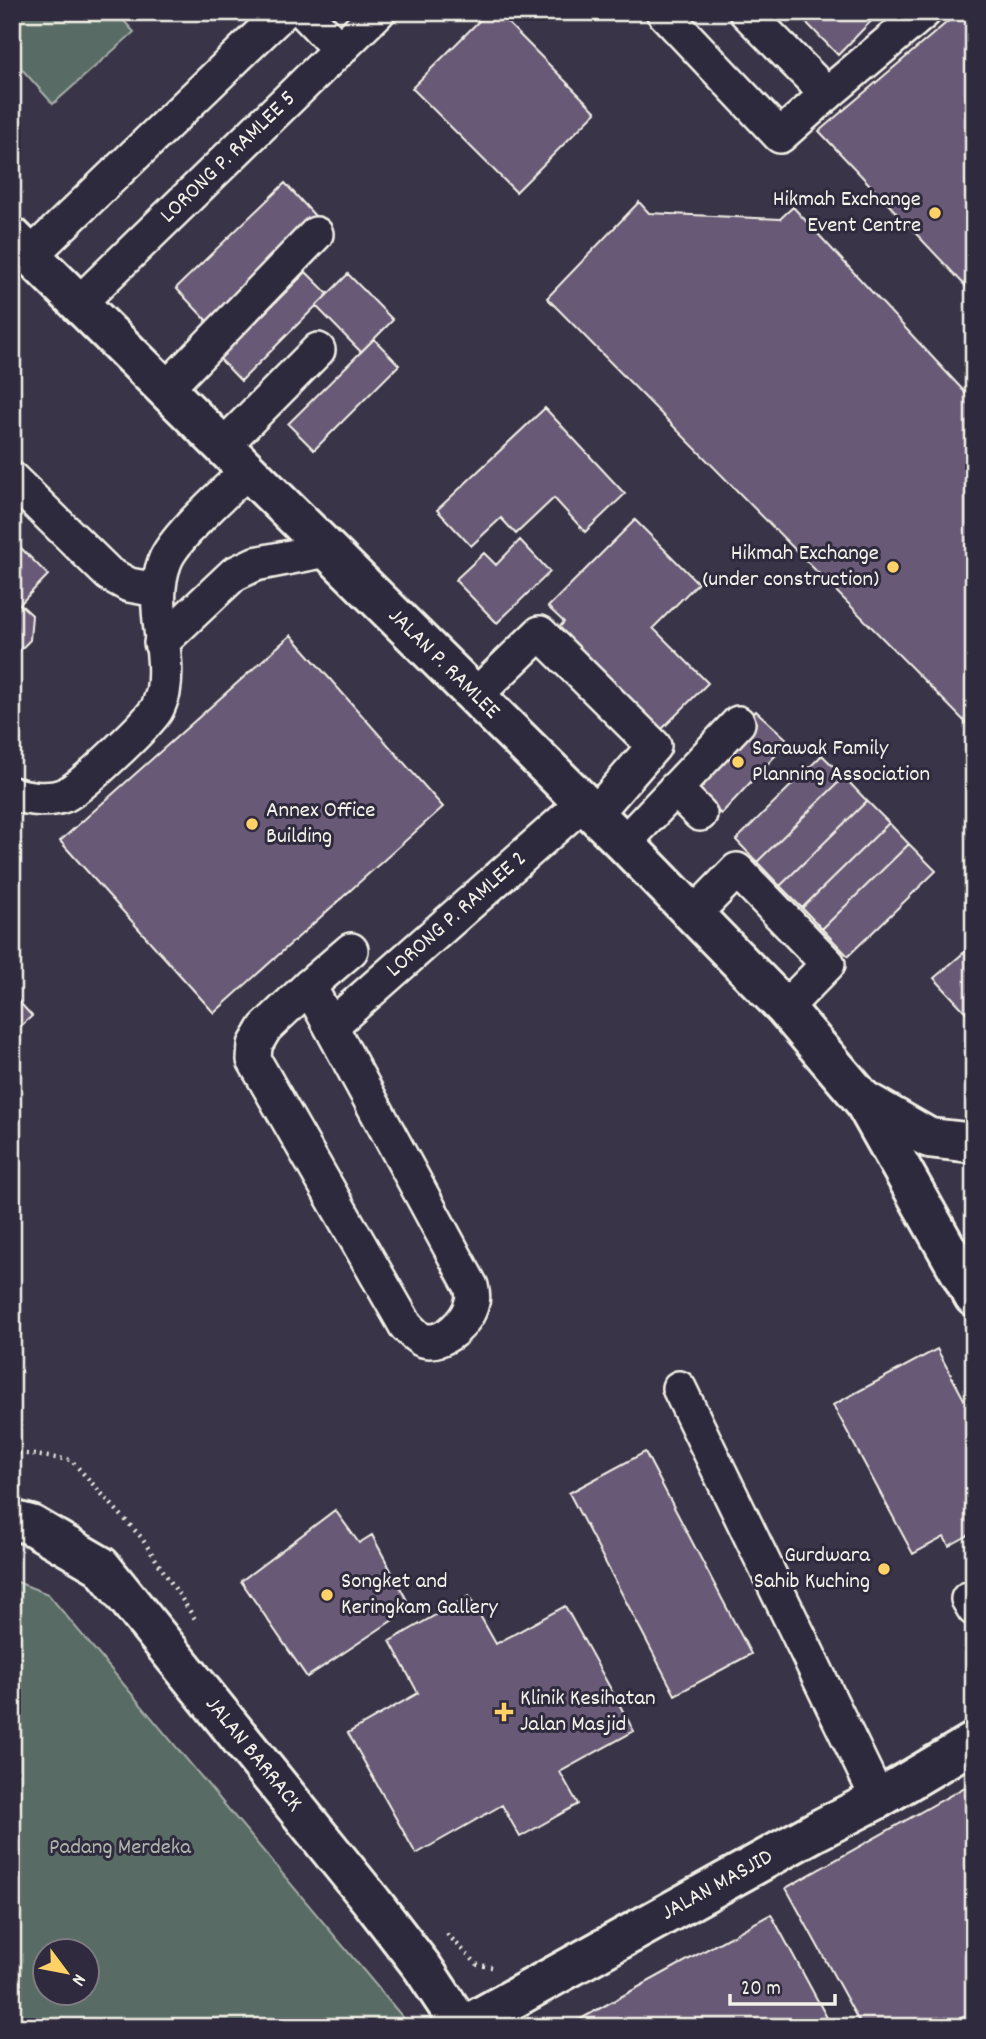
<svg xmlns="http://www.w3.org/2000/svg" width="986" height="2039" font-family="Dekko,sans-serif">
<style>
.green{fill:#586c65;stroke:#a6aea6;stroke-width:2;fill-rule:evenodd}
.building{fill:#675a76;stroke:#f4f1e8;stroke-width:2}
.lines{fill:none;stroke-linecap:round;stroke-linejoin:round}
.minor-casing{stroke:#f4f1e8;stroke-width:38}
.major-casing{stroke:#f4f1e8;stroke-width:44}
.path{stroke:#f4f1e8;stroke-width:4.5;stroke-dasharray:2 5;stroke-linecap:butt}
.minor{stroke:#2f2a3d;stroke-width:33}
.major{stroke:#2f2a3d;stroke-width:38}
.poi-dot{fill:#ffd166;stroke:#2f2a3d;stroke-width:2.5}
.labels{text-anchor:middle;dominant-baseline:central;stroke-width:6;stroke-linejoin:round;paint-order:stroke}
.street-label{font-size:23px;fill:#f4f1e8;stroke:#2f2a3d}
.poi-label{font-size:23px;fill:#f4f1e8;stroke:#2f2a3d;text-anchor:start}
.park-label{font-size:23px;fill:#aeb5ad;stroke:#2f2a3d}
</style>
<rect width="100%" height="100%" fill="#3a3448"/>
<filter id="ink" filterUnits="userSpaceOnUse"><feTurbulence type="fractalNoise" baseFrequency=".0143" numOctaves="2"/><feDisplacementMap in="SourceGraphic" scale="14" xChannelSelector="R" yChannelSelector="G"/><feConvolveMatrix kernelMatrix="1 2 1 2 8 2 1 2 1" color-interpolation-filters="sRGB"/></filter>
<g filter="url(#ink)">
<path class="green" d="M12 12H116L134 32 53 104 12 58Z
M12 1580 48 1594 411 2027H12ZM46 1952H88V1994H46Z"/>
<path class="building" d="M488 12H497L596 112 516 192 412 88Z
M796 12H880L838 55Z
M959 12H974V295L819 131Z
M285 183 316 217 208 322 176 288Z
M639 202 649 213 780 219 793 207 974 402V731L547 298Z
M306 272 328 294 241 381 219 358Z
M348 274 393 320 361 352 316 306Z
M374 339 399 365 314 450 288 424Z
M545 408 625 494 585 532 554 498 516 534 501 518 471 546 437 510Z
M635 520 698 583 653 628 708 683 658 733 556 631 564 622 548 607Z
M12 539 48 575 20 604 32 615 30 640 12 658Z
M520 540 550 572 497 623 455 580 484 553 496 565Z
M291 635 443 807 214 1013 60 841Z
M756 711 789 741 721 814 688 783Z
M822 755 844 777 757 862 736 840Z
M844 777 867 801 780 886 757 862Z
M867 801 889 823 802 908 780 886Z
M889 823 909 844 822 929 802 908Z
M909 844 936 871 848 956 822 929Z
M974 944V1021L934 978Z
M12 994 32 1016 12 1034Z
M937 1349 974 1418V1532L949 1546 944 1537 913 1554 833 1405Z
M645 1452 751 1654 675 1695 569 1493Z
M335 1510 359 1543 372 1535 411 1608 307 1677 241 1581Z
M469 1596 496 1644 565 1606 634 1731 560 1772 578 1804 520 1837 502 1805 416 1854 348 1733 418 1693 390 1641Z
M974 1782V2012L944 2027H862L786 1888Z
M771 1914 832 2027H566Z"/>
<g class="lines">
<defs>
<g id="minor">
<path d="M304 12 340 50"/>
<path d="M663 12 780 136 827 94 924 12"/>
<path d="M746 12 827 94"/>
<path d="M30 256 283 12"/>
<path id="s1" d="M78 304 378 12"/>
<path d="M165 390 316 234"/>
<path d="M222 447 318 350"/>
<path d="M12 479 109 574 129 585 157 590"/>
<path d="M161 643 234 574 255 564 327 550"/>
<path d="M475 696 540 633 654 746 595 814"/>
<path d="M675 789 700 814"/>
<path d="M12 794C29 798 48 802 65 795 82 787 143 728 155 712 159 707 161 699 163 693 171 649 148 604 165 561 174 537 227 491 247 471"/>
<path d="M624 843 738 723"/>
<path d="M695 913 737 870 828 964 785 1008"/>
<path d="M309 986 471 1286C472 1291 474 1297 472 1302 468 1321 444 1346 423 1340 417 1338 411 1331 406 1326L254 1060 255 1045 265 1028Z"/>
<path d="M309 986 351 950"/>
<path id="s2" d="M331 1026 583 803"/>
<path d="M679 1388 878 1799"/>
<path d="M968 1599 974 1609"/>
</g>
<g id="major">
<path id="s3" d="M12 237 624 843 785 1008 863 1100 974 1297"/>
<path d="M865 1101 929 1138 974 1143"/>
<path id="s4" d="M12 1520 31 1525 101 1566 373 1903 423 1968 462 2027"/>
<path id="s5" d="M462 2027 816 1831 878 1799 974 1742"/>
</g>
</defs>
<use href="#minor" class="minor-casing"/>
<use href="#major" class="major-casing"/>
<path class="path" d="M12 1452 71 1460 141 1537 195 1619
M447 1934 478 1965 492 1967"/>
<use href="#minor" class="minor"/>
<use href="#major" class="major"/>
</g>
</g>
<g class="poi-dot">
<circle cx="935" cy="213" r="7"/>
<circle cx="893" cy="567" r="7"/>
<circle cx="738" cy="762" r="7"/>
<circle cx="252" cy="824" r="7"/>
<circle cx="884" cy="1569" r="7"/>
<circle cx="327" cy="1595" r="7"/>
<path d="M500.5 1701.5h7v7h7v7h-7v7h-7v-7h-7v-7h7z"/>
</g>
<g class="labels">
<g class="street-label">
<text stroke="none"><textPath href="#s1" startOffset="210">LORONG P. RAMLEE 5</textPath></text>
<text stroke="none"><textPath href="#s3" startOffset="607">JALAN P. RAMLEE</textPath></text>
<text stroke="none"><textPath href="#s2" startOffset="168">LORONG P. RAMLEE 2</textPath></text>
<text stroke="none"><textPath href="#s4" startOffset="343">JALAN BARRACK</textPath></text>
<text stroke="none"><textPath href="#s5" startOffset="292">JALAN MASJID</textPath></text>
</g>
<g class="poi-label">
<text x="921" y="200" text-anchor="end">Hikmah Exchange<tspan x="921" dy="26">Event Centre</tspan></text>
<text x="879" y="554" text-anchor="end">Hikmah Exchange<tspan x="879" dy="26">(under construction)</tspan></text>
<text x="752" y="749">Sarawak Family<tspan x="752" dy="26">Planning Association</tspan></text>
<text x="266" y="811">Annex Office<tspan x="266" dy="26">Building</tspan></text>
<text x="870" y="1556" text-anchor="end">Gurdwara<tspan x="870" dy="26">Sahib Kuching</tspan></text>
<text x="341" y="1582">Songket and<tspan x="341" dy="26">Keringkam Gallery</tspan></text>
<text x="520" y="1699">Klinik Kesihatan<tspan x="520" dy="26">Jalan Masjid</tspan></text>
</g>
<g class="park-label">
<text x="120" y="1848">Padang Merdeka</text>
</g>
</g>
<rect width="986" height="2039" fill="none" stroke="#2f2a3d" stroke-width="42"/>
<rect x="21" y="21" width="944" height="1997" fill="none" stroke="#f4f1e8" stroke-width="2.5" filter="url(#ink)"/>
<g transform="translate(66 1972) rotate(122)"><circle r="33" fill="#2f2a3d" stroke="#7e7a81" stroke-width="2"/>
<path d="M0-5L12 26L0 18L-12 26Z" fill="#ffd166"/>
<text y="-10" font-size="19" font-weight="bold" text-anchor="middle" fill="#f4f1e8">N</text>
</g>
<path d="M730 1994v10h105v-10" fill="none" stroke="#f4f1e8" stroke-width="3.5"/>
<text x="741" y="1994" font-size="21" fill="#f4f1e8" stroke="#2f2a3d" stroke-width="5" paint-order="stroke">20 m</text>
</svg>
